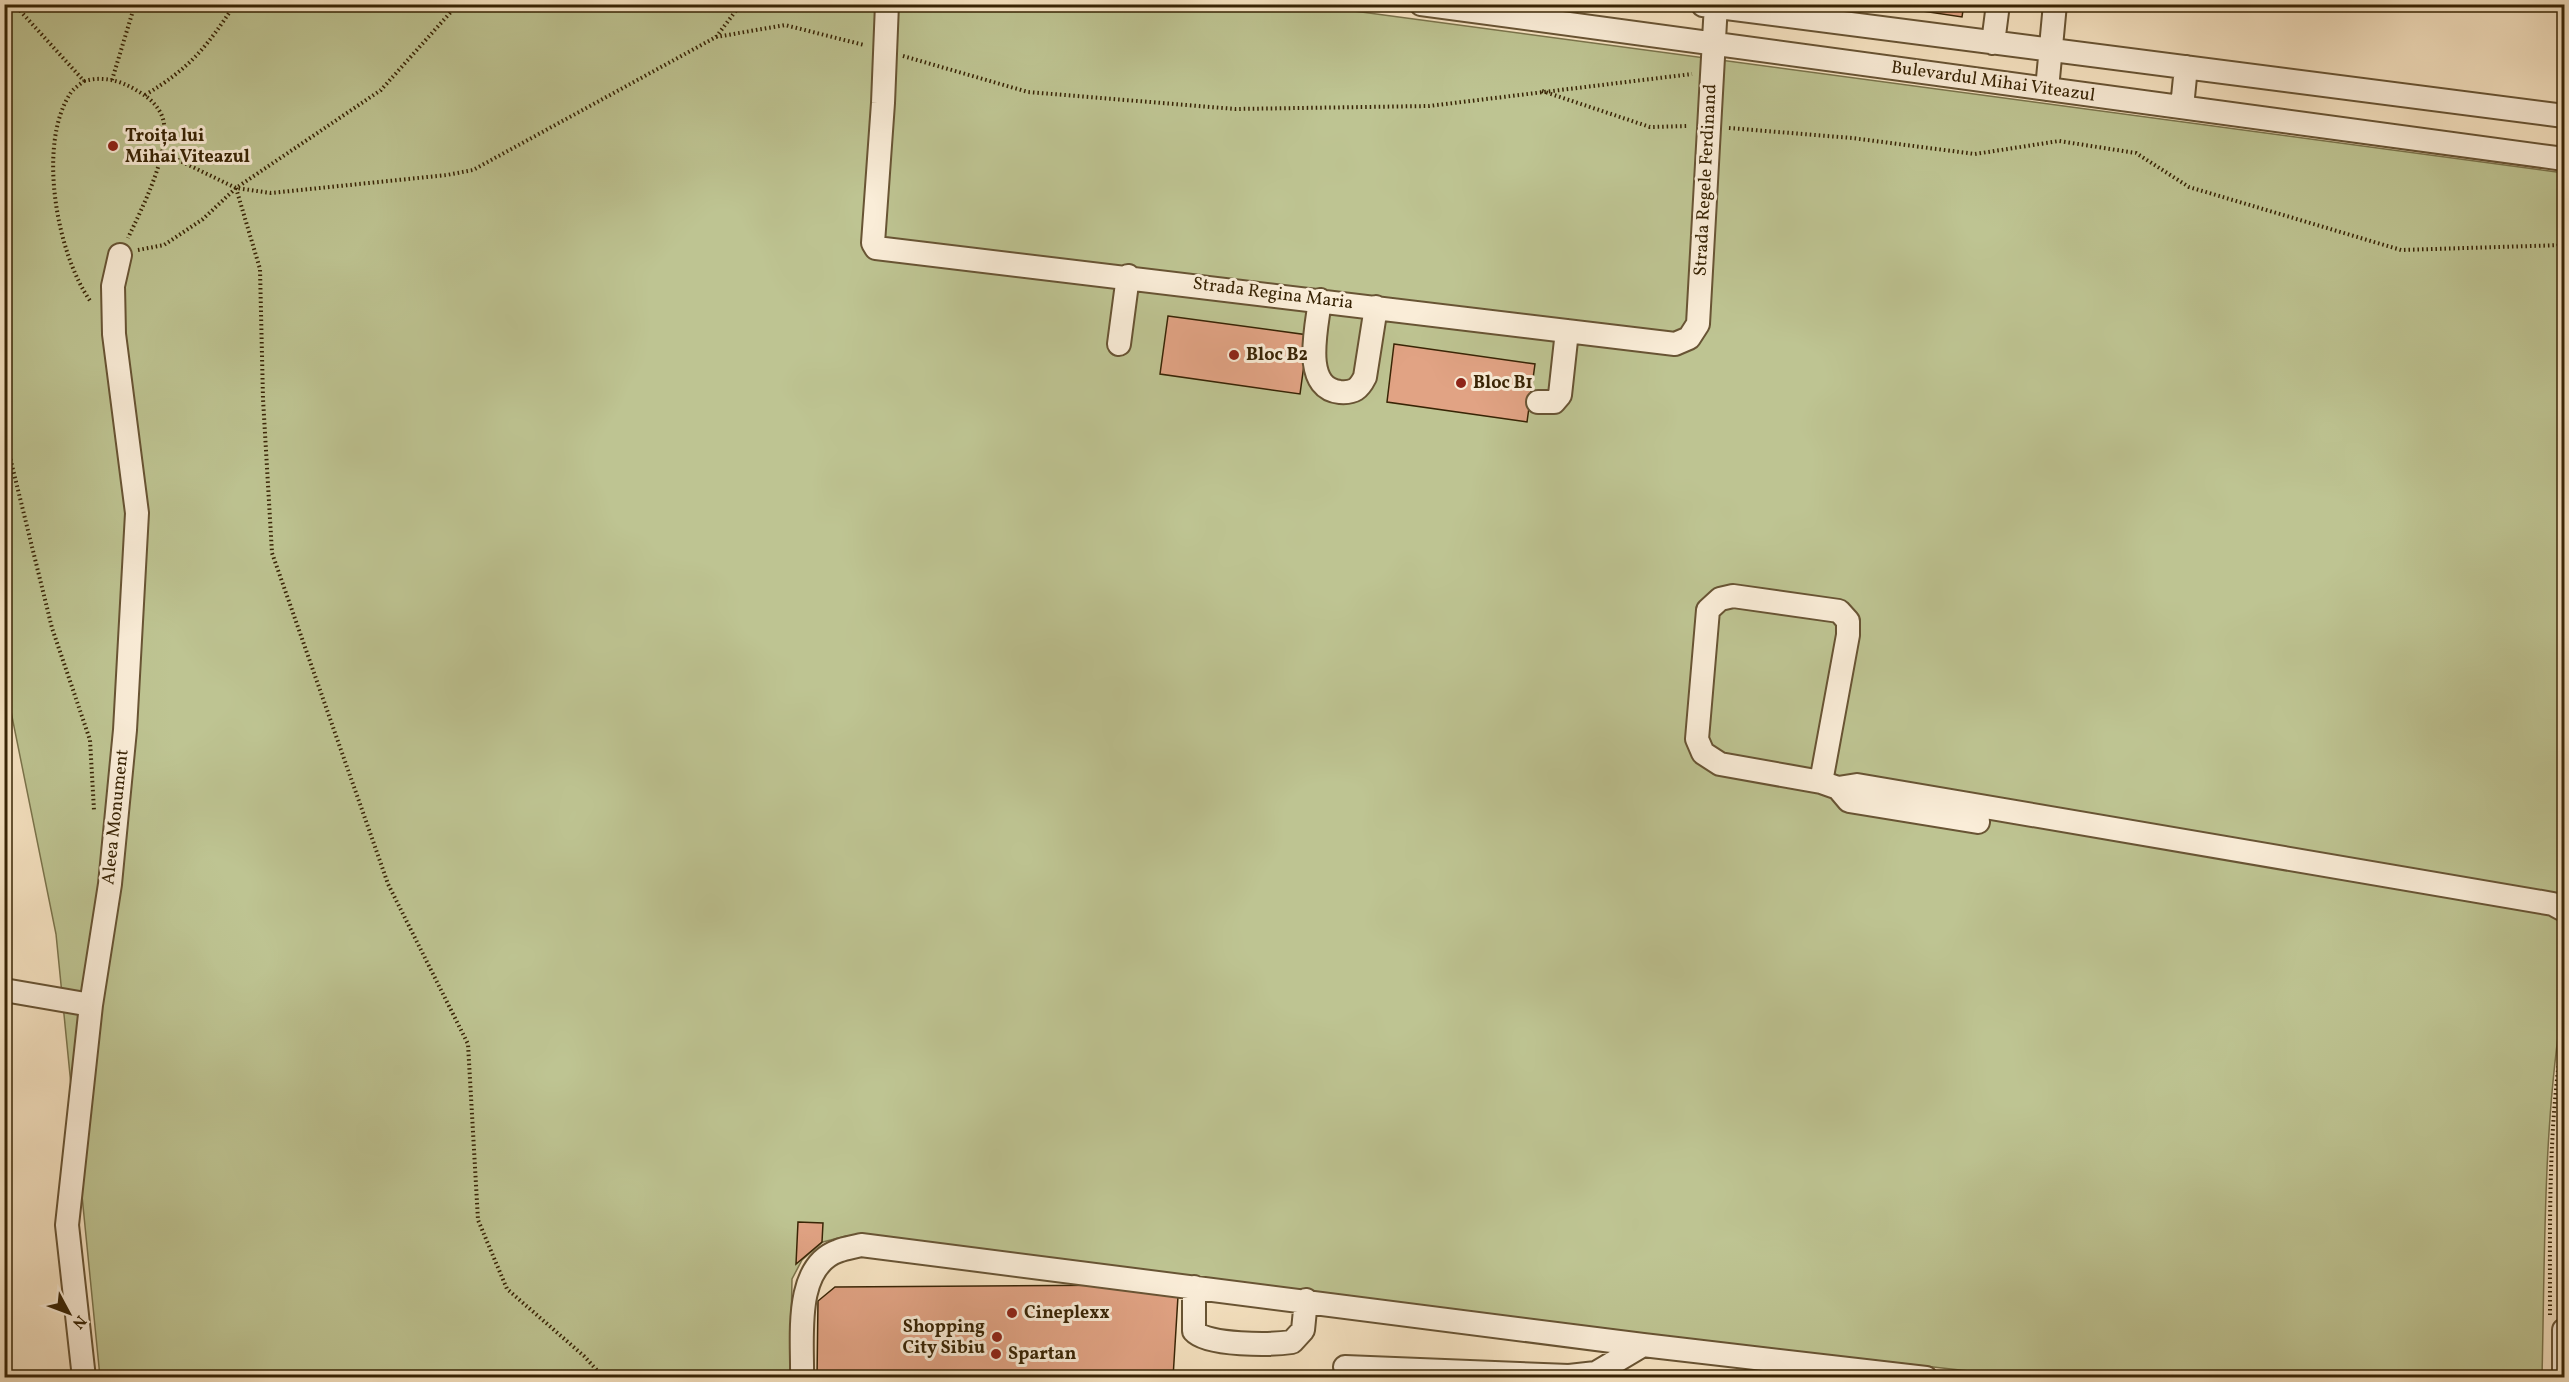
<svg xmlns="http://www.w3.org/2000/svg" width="2569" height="1382" font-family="Vollkorn,serif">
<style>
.green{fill:#bec492;stroke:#7b744c;stroke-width:1.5}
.building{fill:#e1a384;stroke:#382405;stroke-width:1.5}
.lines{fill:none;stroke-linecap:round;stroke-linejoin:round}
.minor-casing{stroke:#685434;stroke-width:26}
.path{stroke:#382405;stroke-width:4;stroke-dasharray:1.5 3;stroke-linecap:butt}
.minor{stroke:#faedd8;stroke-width:22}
.poi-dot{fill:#8f2418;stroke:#faedd8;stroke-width:2}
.labels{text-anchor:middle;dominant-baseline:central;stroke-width:6;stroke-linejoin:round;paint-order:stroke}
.street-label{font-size:18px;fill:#382405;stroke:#faedd8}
.poi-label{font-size:18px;font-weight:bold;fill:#382405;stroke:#faedd8;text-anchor:start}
</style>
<rect width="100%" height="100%" fill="#f7e4c3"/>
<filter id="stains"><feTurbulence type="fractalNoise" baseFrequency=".00333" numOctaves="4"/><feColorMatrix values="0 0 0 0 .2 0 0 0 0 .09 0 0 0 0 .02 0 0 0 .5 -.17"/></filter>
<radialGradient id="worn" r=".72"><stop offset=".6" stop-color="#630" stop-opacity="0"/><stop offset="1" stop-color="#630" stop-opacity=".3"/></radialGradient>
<path class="green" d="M4 5H1309L2564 173V996C2543 1122 2545 1250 2542 1377H2022L1712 1342 865 1235 846 1236 823 1242 802 1260 792 1279 790 1377H100L56 934 5 682Z"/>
<path class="building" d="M1875 4H1964L1962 17Z
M1168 316 1308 335 1300 394 1160 374Z
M1394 344 1535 364 1527 422 1387 402Z
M798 1222 823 1223 822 1242 796 1264Z
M1134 1285 1178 1296 1173 1378H817L818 1301 835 1287Z
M1260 1374H1285V1378H1260Z"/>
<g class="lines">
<defs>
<path id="minor" d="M887 4 883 103 873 243 876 248 1675 344 1689 338 1698 324 1716 4
M1421 4 2564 159
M1703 5 2564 116
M1993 43 1998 4
M2047 89 2055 4
M2182 107 2186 67
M1320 300C1317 327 1301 388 1340 392 1354 393 1359 389 1365 377L1376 307
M1119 344 1128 276
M1538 402H1554L1560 395 1567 331
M1821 782 1848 635V621L1839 611 1733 596 1720 599 1708 610 1697 739 1703 753 1720 764 1821 782 1838 788 1857 785 2553 904 2564 910
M1838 788 1849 801 1978 822
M4 990 91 1005
M1194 1287V1331C1207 1346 1272 1345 1292 1342L1303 1330 1306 1300
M1345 1367 1569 1376 1596 1373 1643 1345
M84 1378 67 1225 91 1005 110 884 125 730 137 513 114 334 113 286 120 255
M802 1378C803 1339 793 1267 838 1251 845 1248 854 1247 861 1245L1643 1345 1926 1378
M2564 1378V1330"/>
</defs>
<use href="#minor" class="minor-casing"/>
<path class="path" d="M14 4 84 81C79 85 73 89 70 94 37 145 57 255 91 302
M716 37 785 25 864 45
M903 56 1028 92 1235 109 1429 106 1692 74
M112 80 135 4
M84 81C103 76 119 80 136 90 147 96 157 104 162 116 174 147 141 210 128 238
M1542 91 1650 127 1688 126
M145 95C190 68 206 48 235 4
M1729 128 1852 138 1975 154 2059 141 2136 153 2189 187 2401 250 2564 245
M160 157 174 158 236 188 271 193 447 175 473 170 716 37 741 4
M236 188 260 269 263 399 272 553 388 884 468 1044 478 1220 507 1289 584 1356 604 1378
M2558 246 2564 225
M138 250 164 245 203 219 236 188 381 90 458 4
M4 433 52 628 90 740 94 810
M2550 1315C2550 1219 2548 1123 2564 1028"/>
<use href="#minor" class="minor"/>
</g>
<g class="poi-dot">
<circle cx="113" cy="146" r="6"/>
<circle cx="1234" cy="355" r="6"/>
<circle cx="1461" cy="383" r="6"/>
<circle cx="1012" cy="1313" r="6"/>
<circle cx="997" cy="1337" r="6"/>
<circle cx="996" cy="1354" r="6"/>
</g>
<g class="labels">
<g class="street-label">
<text transform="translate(1993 82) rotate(8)">Bulevardul Mihai Viteazul</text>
<text transform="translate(1706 180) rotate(-87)">Strada Regele Ferdinand</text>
<text transform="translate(1273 294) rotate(7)">Strada Regina Maria</text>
<text transform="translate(116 817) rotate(-84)">Aleea Monument</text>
</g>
<g class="poi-label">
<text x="125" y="136">Troița lui<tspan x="125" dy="21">Mihai Viteazul</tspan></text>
<text x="1246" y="355">Bloc B2</text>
<text x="1473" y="383">Bloc B1</text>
<text x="1024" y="1313">Cineplexx</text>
<text x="985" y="1327" text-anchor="end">Shopping<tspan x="985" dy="21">City Sibiu</tspan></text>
<text x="1008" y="1354">Spartan</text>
</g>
</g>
<rect width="2569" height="1382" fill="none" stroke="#f7e4c3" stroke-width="24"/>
<rect x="6" y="6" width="2557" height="1370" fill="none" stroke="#382405" stroke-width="3"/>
<rect x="12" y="12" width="2545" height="1358" fill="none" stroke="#382405" stroke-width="1.5"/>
<g transform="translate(69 1313) rotate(131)" stroke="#faedd8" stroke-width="4.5" paint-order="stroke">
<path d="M0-4.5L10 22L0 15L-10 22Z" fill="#382405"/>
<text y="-9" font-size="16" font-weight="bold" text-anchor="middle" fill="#382405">N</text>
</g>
<rect width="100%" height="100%" filter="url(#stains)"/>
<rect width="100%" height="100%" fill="url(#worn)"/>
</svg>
